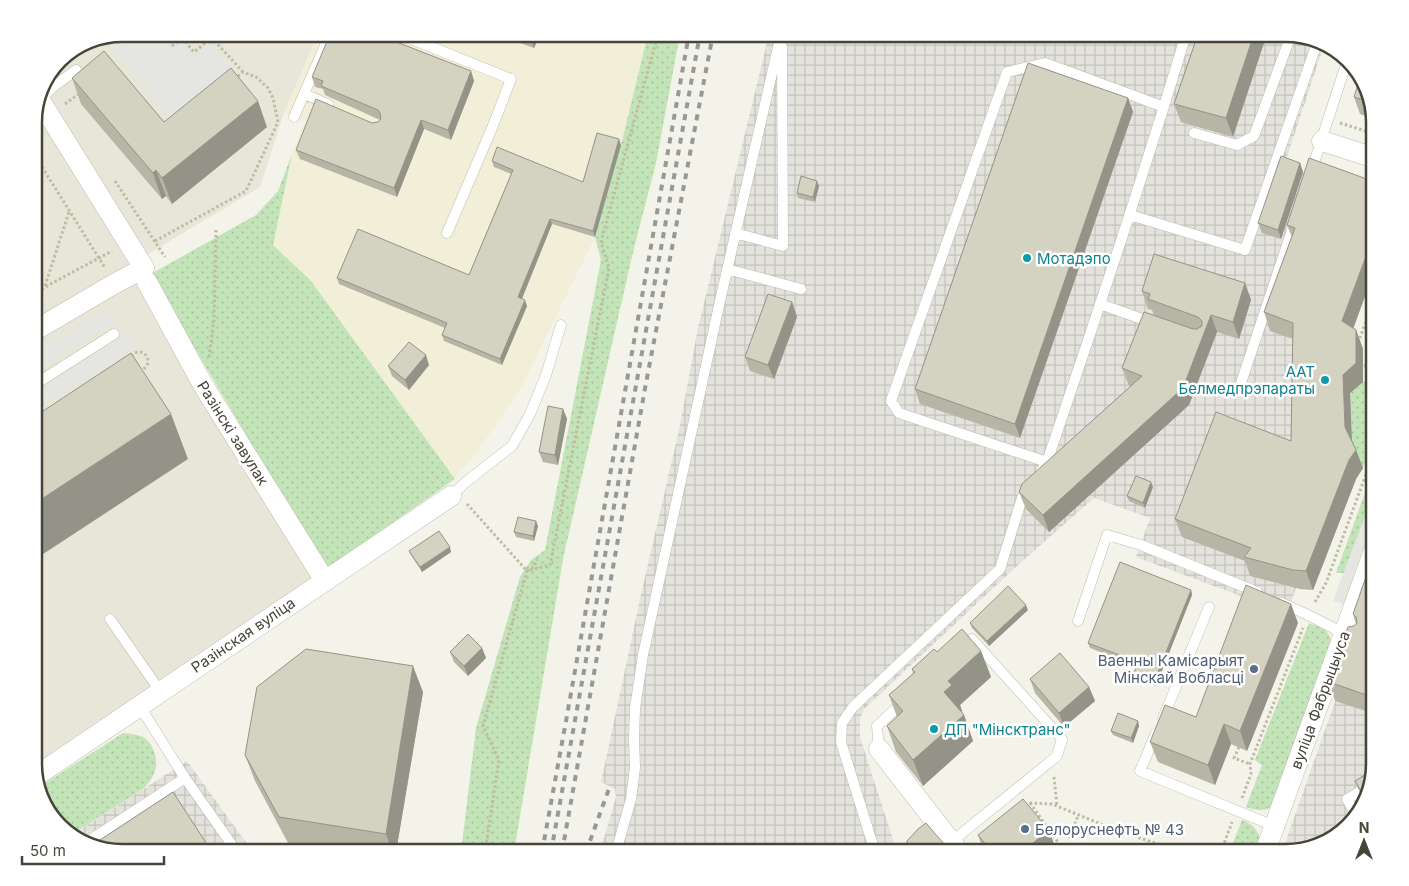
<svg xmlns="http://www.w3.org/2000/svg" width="1409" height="886" font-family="Inter,sans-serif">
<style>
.residential{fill:#e7e6d9}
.commercial{fill:#f2efd8}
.industrial{fill:url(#industrial-grid)}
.grass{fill:url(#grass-dots)}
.parking{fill:#e5e5e1}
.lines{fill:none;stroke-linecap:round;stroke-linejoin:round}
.lane-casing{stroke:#bebdae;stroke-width:11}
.street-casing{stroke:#bebdae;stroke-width:21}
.path{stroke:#bebca1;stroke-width:3;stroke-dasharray:2.5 2.5;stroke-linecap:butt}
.lane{stroke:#fff;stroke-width:10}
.street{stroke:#fff;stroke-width:20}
.rail{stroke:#989898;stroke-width:4;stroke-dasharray:6 6;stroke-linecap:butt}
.wall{fill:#b6b5a6}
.shaded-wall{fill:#949387}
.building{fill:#d4d2c1;stroke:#949387}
.culture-dot{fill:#0f9aa8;stroke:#fff;stroke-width:2}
.service-dot{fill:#5c6f8a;stroke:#fff;stroke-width:2}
.labels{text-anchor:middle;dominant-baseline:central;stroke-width:5;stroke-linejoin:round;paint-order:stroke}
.culture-label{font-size:15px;fill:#0d838f;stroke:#fff;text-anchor:start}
.street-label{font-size:15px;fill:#474539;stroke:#fff}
.service-label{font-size:15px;fill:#4e5e75;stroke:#fff;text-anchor:end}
.rim{fill:none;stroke:#474539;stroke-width:2.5}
</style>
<defs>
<pattern id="industrial-grid" width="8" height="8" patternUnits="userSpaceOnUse" patternTransform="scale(1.25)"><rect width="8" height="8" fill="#e3e2dc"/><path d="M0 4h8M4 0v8" fill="none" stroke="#c4c3be"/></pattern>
<pattern id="grass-dots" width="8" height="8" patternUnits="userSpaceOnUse" patternTransform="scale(1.25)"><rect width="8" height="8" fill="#c3e3b8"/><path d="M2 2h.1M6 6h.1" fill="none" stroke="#a9c49f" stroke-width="1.8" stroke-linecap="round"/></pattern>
</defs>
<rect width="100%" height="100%" fill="#f3f3ea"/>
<path class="residential" d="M123 34H318L284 113 260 187 128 266 319 579 34 768V117L60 60 89 40Z"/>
<path class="commercial" d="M318 34H648L621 145 595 237 522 386 471 461 459 471 455 479 311 281 273 245 292 154 305 121 284 113Z"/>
<path class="industrial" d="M769 34H1286L1324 45 1284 166 1375 198V269L1349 340 1352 446 1363 468 1356 479 1313 590 1296 588 1290 606 1254 601 1136 557 1150 518 1094 498 1017 566 864 709 860 719V737L897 852H600L616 797 615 789 601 782 642 590 679 430 698 328Z
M1375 588V764L1360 813 1331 840 1287 852H1282Z
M187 761 253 852H123L73 837 72 835Z"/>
<path class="grass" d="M648 34H680L656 163 633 252 563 559 514 852H461L476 728 520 577 531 560 545 550 601 260 595 237 621 145Z
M292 154 273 245 311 281 455 479 326 569 153 278 142 279 256 215 278 191Z
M1375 381V429L1363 468 1352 446 1350 393 1363 382Z
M1375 465V489L1345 573H1336Z
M1309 623C1323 628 1328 628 1332 643L1274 805C1265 813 1255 810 1246 807L1262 765 1255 760Z
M123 733C131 734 143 734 149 742 151 744 152 747 153 749 160 765 155 777 143 789L71 835 46 808 39 787Z
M1242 820C1250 822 1260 831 1260 841 1260 844 1257 849 1255 852L1230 851Z"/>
<path class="parking" d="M123 34H175L194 56 211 42 235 71 176 123 107 43 116 35Z
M108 308 116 321 34 372V354Z
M126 333 137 347 34 412V391Z
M1375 489V526L1347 605 1333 601Z"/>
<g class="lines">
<defs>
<path id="lane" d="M399 34 511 79 492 128 447 233
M304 94 328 104
M43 97 53 87 76 70
M294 117 330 34
M1194 133 1237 145 1254 136 1291 35
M1311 172 1347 61
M1130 215 1245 250 1317 43
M735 233 783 246 782 47
M727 269 801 289
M1100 304 1153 323
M1241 383 1295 221
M34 385 114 334
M1047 462 899 413 891 401 1007 72 1045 63 1164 107
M1041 471 1047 462C1095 320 1143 178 1186 34
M451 496 467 481 512 446 530 414 546 375 561 325
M1282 603 1308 615 1347 635
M110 619 160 691
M1078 621 1107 535 1141 545 1257 592
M139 705 185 778 237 852
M1163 718 1209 607
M1156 733 1140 771 1274 826
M879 749 877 726 903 702
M1357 816 1347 799 1368 787
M87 842 185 778
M950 843 1057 756 1062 739 972 639 962 648
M616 852 631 799 635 768 634 738 635 708 643 655 720 301 781 34
M875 852 841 742 842 723 853 707 1000 569 1022 498 1030 487
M1074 852C1085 849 1095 848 1106 852"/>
<path id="street" d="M1322 141 1375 158
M147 282 203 385 325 581
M34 331 114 284 144 268 41 102
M879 749 959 852
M36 776 451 496
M1265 852 1375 548"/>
</defs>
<use href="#lane" class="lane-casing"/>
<use href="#street" class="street-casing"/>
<path class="path" d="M179 34 194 52 212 38 243 72
M114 35 115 36
M172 46 186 34
M65 104 80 93
M1340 123 1375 134
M34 154 105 268
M115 181 165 257
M155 241 246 191 278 122 273 98 268 88 256 77 243 72 236 78
M45 286 69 212
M34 296 45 287 112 251
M1358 343 1375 297
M130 361a9 9 0 1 1 18 0a9 9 0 1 1-18 0Z
M209 357 214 320 216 230
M1359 366 1375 365
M467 504 527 571 534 567 537 559
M1315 602 1326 583 1375 450
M1239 747 1234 758 1250 764
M1054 777 1057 806
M1242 798 1251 774 1250 764 1303 628
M1030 803 1060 845
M1026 807 1031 803 1052 804 1113 829 1182 852
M1069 838 1078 816
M485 852 499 760 483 726 527 571 550 565 609 268 601 242 658 34
M1051 852 1061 845
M1221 852 1232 822"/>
<use href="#lane" class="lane"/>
<use href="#street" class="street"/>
<path class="rail" d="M542 852 566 721 689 34
M551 852 700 34
M562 852 646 383 713 34
M586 852 610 786"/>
</g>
<path class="wall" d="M495 34H540L534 48Z
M1198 34 1233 137 1181 122 1174 104Z
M471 71 474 81 451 140 424 129 397 197 300 159 296 150 372 123 378 122 380 120 325 95 323 89 315 87 312 77Z
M72 78 164 122 267 127 172 204 166 196 162 199 81 104Z
M1363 78 1374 119 1360 114 1354 97Z
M1128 98 1133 112 1020 438 920 404 915 389Z
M621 145 595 237 552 224 522 299 527 306 502 365 444 341 442 335 445 328 339 284 337 278 469 275 511 174 494 167 492 161 583 182Z
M1300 163 1303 172 1281 239 1262 233 1258 223Z
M1375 182V269L1353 328 1356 330 1363 349V382L1350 393 1352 440 1356 450 1363 468 1356 479 1313 590 1300 589 1250 576 1245 561 1182 537 1175 519 1291 441 1293 339 1270 331 1264 312 1292 237 1287 225Z
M819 186 815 202 798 198 797 193Z
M34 257 36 263 34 264Z
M1245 283 1251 300 1239 339 1217 332 1189 405 1049 532 1026 509 1019 492 1131 386H1129L1122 368 1154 315 1152 310 1148 309 1142 291Z
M792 302 797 317 774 379 750 371 745 357Z
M429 365 409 390 392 376 388 366Z
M563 409 567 419 558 465 543 462 539 452Z
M1153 487 1145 508 1129 501 1127 496Z
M538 526 534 541 516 537 514 532Z
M409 551 451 552 422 572 411 555Z
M1375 551V714L1335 701 1329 682 1356 624 1353 614Z
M1191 590 1192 595 1156 686 1135 678 1134 673 1137 666 1090 648 1088 643Z
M1028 610 989 646 972 628 970 623Z
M1298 623 1247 751 1231 744 1215 785 1158 762 1150 742 1196 717Z
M482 648 486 658 468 676 454 662 450 652Z
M981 651 991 677 960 705 962 711H961L964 715 973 741 923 786 896 752 887 726 897 717 889 695 913 674 912 669 937 652Z
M1030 679 1089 687 1095 701 1064 727 1035 693Z
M423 692 396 852H348L288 843 255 781 245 755Z
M1138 721 1139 726 1133 743 1113 735 1111 731Z
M1373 770 1364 802 1355 781Z
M1049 830 1054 844 1044 852H985L983 850 978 835Z"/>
<path class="shaded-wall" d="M529 34H540L534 48Z
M1254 34H1267L1233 137 1226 118Z
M471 71 474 81 451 140 448 130Z
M1128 98 1133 112 1020 438 1015 424Z
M258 101 267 127 172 204 162 178Z
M421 120 424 129 397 197 394 188Z
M619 139 621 145 595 237 593 231Z
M1300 163 1303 172 1281 239 1278 230Z
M156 170 166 196 162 199 153 173Z
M817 181 819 186 815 202 813 197Z
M550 219 552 224 520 303 518 297Z
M1375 232V269L1349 340 1342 321Z
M1245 283 1251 300 1239 339 1233 322Z
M525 300 527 306 502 365 500 359Z
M792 302 797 317 774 379 768 365Z
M1211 315 1217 332 1189 405 1049 532 1043 515Z
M1356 330 1363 349V382L1350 393 1352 446 1345 427 1343 375Z
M426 355 429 365 409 390 405 380Z
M563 409 567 419 558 465 555 455Z
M171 414 188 459 34 560V504Z
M1356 450 1363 468 1356 479 1313 590 1306 571 1349 460Z
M1151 482 1153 487 1145 508 1143 503Z
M536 521 538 526 534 541 533 536Z
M450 547 451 552 422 572 420 567Z
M1191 590 1192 595 1156 686 1154 682Z
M1291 604 1298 623 1247 751 1240 731Z
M1026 605 1028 610 989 646 987 641Z
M482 648 486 658 468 676 464 666Z
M981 651 991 677 960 705 962 711 953 718 944 692 948 681Z
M1140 657 1137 666 1135 661Z
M413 666 423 692 396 852H392L386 834Z
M1089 687 1095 701 1064 727 1059 713Z
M964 715 973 741 923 786 913 760Z
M1138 721 1139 726 1133 743 1131 738Z
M1224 724 1231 744 1215 785 1208 765Z
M1049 830 1054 844 1044 852H1022Z"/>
<path class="building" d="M330 34H376L471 71 448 130 421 120 394 188 296 150 316 99 372 123 378 122 381 119 380 113 378 110 321 86 323 81 312 77Z
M1198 34H1254L1226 118 1174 104Z
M104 51 164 122 231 68 258 101 162 178 156 170 153 173 72 78Z
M1028 63 1128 98 1015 424 915 389Z
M1361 75 1363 78 1370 102 1354 97Z
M597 133 619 139 593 231 550 219 518 297 525 300 500 359 442 335 447 323 337 278 358 229 469 275 513 170 492 161 497 147 583 182Z
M1281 156 1300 163 1278 230 1258 223Z
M1309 158 1375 182V232L1342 321 1356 330V363L1343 375 1345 427 1356 450 1349 460 1306 571 1293 570 1244 557 1251 548 1175 519 1216 412 1291 441 1293 323 1264 312 1295 228 1287 225Z
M801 176 817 181 813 197 797 193Z
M1154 254 1245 283 1233 322 1211 315 1183 388 1043 515 1019 492 1022 484 1142 376 1122 368 1144 312 1193 329H1197L1202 326V321L1198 317 1148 299 1150 294 1142 291Z
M768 294 792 302 768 365 745 357Z
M409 342 426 355 405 380 388 366Z
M131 353 171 414 34 504V417Z
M548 406 563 409 555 455 539 452Z
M1136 476 1151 482 1143 503 1127 496Z
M518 517 536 521 533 536 514 532Z
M439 531 450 547 420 567 409 551Z
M1375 551V698L1329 682 1348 627 1354 626 1357 623 1356 617 1353 614Z
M1120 562 1191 590 1154 682 1134 673 1140 657 1135 661 1088 643Z
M1246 585 1291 604 1240 731 1224 724 1208 765 1150 742 1165 705 1196 717Z
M1008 586 1026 605 987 641 970 623Z
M962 629 981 651 948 681 952 685 944 692 964 715 913 760 887 726 903 711 889 695 915 672 912 669 934 649 937 652Z
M468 634 482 648 464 666 450 652Z
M306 649 413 666 386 834 279 817 245 755 257 687Z
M1060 653 1089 687 1059 713 1030 679Z
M1118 713 1138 721 1131 738 1111 731Z
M1373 770 1365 798 1355 781Z
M173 792 212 852H123L94 844Z
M1023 799 1049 830 1022 852H992L978 835Z
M926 823 951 852H906L907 841 918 829Z"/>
<g class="culture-dot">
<circle cx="1027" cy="258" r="5"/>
<circle cx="1325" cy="380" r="5"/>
<circle cx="934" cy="729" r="5"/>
</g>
<g class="service-dot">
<circle cx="1254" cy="669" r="5"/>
<circle cx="1025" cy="829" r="5"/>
</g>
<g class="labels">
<g class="culture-label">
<text x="1037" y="258">Мотадэпо</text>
<text x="1315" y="371" text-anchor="end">ААТ<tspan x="1315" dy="17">Белмедпрэпараты</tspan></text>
<text x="944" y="729">ДП "Мінсктранс"</text>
</g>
<g class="street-label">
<text transform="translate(233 433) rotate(58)">Разінскі завулак</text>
<text transform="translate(243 635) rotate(-34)">Разінская вуліца</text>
<text transform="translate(1320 700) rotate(-70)">вуліца Фабрыцыуса</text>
</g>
<g class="service-label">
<text x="1244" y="660">Ваенны Камісарыят<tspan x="1244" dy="17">Мінскай Вобласці</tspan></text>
<text x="1035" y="829" text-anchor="start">Белоруснефть № 43</text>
</g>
</g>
<path d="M0 0H1409V886H0ZM122 42H1286A80 80 0 0 1 1366 122V764A80 80 0 0 1 1286 844H122A80 80 0 0 1 42 764V122A80 80 0 0 1 122 42Z" fill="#fff" fill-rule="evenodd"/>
<path class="rim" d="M122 42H1286A80 80 0 0 1 1366 122V764A80 80 0 0 1 1286 844H122A80 80 0 0 1 42 764V122A80 80 0 0 1 122 42Z"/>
<g transform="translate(1364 841)" stroke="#ffffff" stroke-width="4" paint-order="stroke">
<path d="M0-4L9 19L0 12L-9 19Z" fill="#474539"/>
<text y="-8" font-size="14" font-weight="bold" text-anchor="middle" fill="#474539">N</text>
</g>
<path d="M22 856v8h142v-8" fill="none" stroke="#474539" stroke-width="2.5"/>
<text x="30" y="856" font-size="15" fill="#474539" stroke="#ffffff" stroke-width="4" paint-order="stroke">50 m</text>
</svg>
